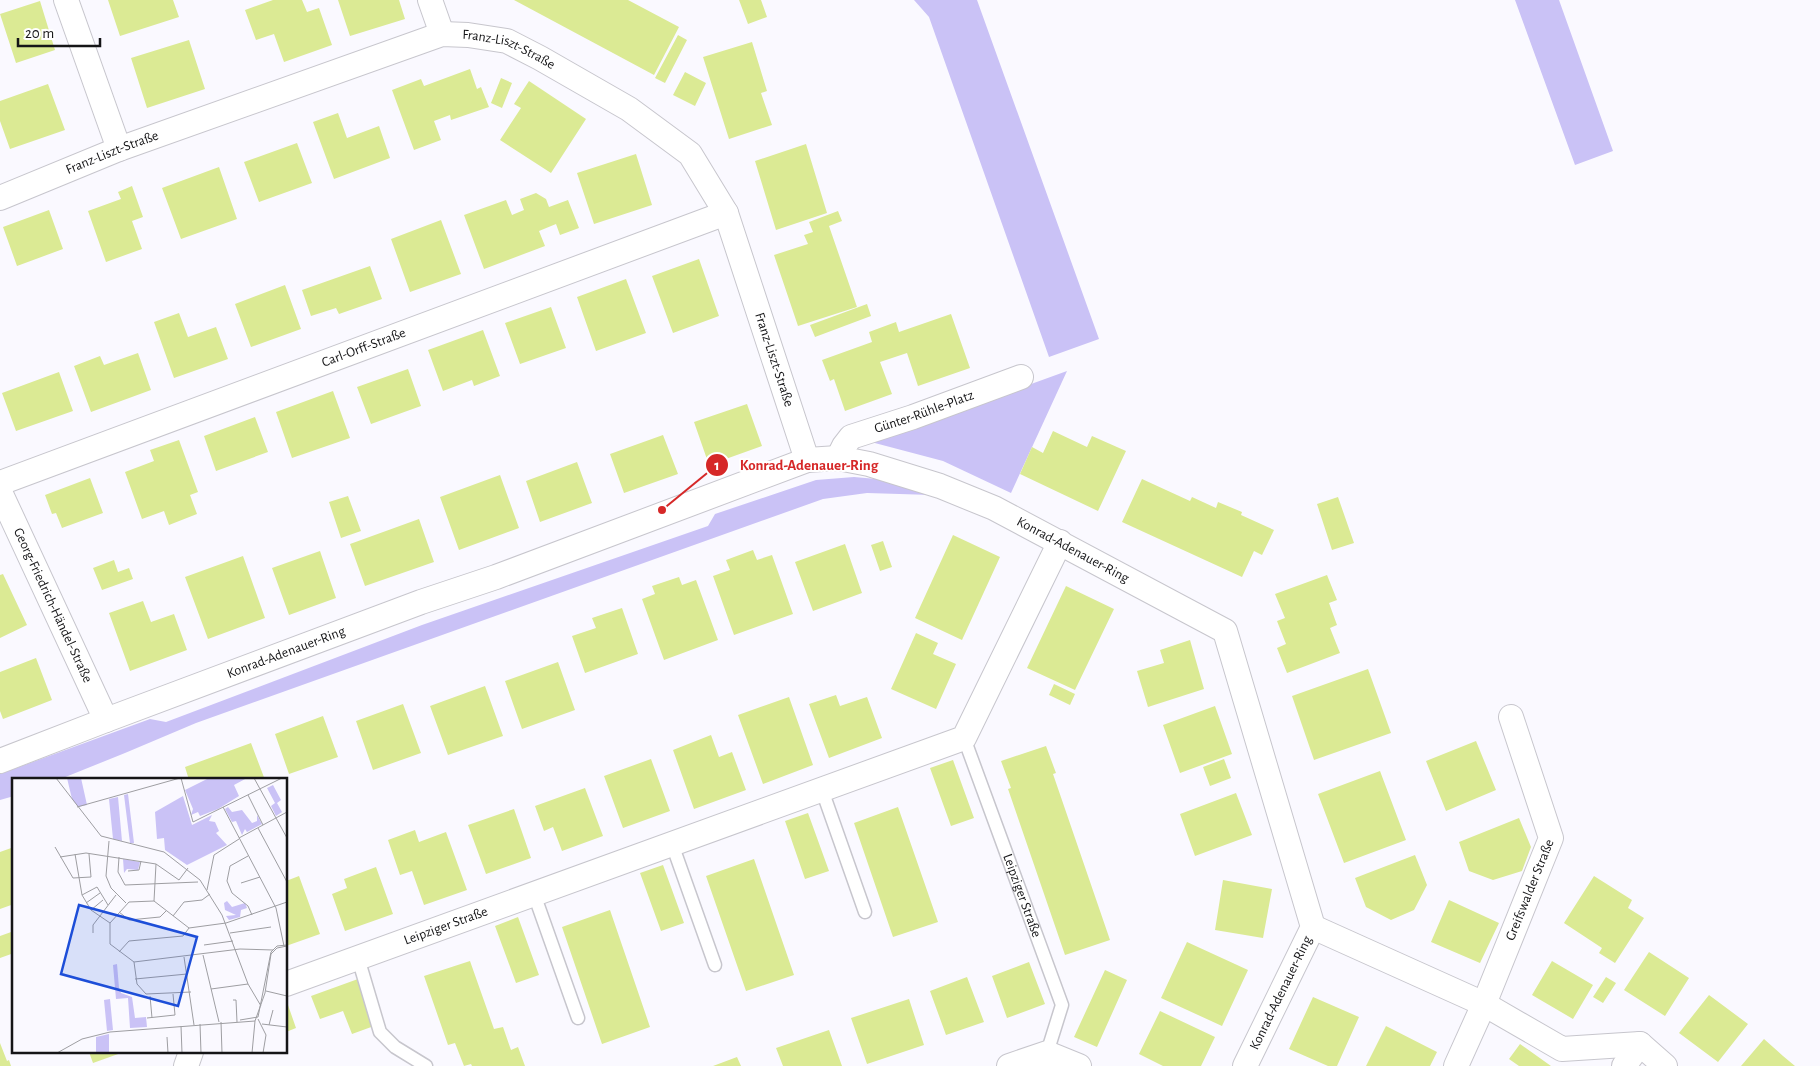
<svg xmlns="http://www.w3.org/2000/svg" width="1820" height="1066" font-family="'Alegreya Sans',sans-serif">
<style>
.green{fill:#cac2f6}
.building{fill:#dbea94}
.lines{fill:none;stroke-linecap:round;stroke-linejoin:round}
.lane-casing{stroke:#c7c6cd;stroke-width:15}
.street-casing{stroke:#c7c6cd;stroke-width:26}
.lane{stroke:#fff;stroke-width:12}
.street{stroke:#fff;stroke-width:24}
.labels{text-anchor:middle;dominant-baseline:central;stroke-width:4;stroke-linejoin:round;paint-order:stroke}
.street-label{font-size:14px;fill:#151517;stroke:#fff}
.inset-road{fill:none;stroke:#9e9ea2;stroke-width:1}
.view{fill:#1d4ed8;fill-opacity:0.15;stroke:#1d4ed8;stroke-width:2.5}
.inset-edge{fill:none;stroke:#151517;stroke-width:2.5}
.leader{fill:none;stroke:#d62828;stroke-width:2}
.callout-dot{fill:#d62828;stroke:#fff;stroke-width:2}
.mark-label{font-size:15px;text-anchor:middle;font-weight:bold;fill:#fff}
.callout-label{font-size:15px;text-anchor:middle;font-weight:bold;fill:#d62828;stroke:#fff;stroke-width:4;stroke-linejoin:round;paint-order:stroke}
</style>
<rect width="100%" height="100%" fill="#faf9ff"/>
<path class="green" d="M914 0H977L1099 339 1049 357 929 17Z
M1515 0H1559L1613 151 1575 165Z
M1067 371 1011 493 943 461 871 442Z
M854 477 888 480 932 495 867 493 823 499 196 723 125 753 58 780H14V796L0 800V774L150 719 166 722 422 625 708 526 715 514 816 480Z"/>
<path class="building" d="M108 0H173L179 17 120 36Z
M273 0H302L307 12 319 8 332 45 284 62 274 34 256 40 245 10Z
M338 0H399L405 19 350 36Z
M514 0H628L679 27 654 75Z
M739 0H761L767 17 748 24Z
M40 1 55 50 16 63 0 14Z
M678 35 687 40 665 83 655 78Z
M189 40 205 89 147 108 131 58Z
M752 42 767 91 761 93 772 125 729 139 703 57Z
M470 69 477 89 481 87 489 107 451 120 450 115 434 121 441 140 414 150 392 90 421 79 424 86Z
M685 72 706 83 695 106 673 95Z
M501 78 512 83 502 108 491 103Z
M529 81 586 119 551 173 500 140 521 108 514 104Z
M48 84 65 130 10 149 0 121V101Z
M338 113 347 138 379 126 390 158 334 179 313 122Z
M297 143 312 183 259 202 244 162Z
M806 144 827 213 776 230 755 161Z
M636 154 652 205 594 224 577 173Z
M219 167 237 219 181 239 162 188Z
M132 186 143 217 132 221 142 249 106 262 88 211 121 199 118 192Z
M536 193 546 199 549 207 568 200 579 228 560 235 556 224 539 231 545 246 484 269 464 215 506 200 512 215 524 210 520 199Z
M49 210 63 249 17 266 3 227Z
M838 211 842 221 829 226 857 307 798 326 774 255 808 244 804 235 813 232 809 222Z
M441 220 461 274 410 292 391 239Z
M699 259 719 316 673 333 652 276Z
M370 266 382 299 339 314 336 308 311 316 302 290Z
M626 279 646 333 596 351 577 297Z
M285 285 301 329 251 347 235 304Z
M867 304 871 316 815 337 810 325Z
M551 307 566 348 520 364 505 323Z
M179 313 188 337 216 327 228 359 174 378 154 322Z
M951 314 970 368 918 386 907 353 880 362 892 394 845 411 834 379 830 381 822 360 872 342 869 332 896 322 899 332Z
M483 330 500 376 474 386 472 380 443 391 428 350Z
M138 353 151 390 91 412 74 366 100 356 104 365Z
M408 369 421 406 371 424 357 387Z
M59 372 73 411 16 431 2 393Z
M333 391 350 438 292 458 276 412Z
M747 404 762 446 709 465 694 422Z
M255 417 268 452 216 471 204 436Z
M1053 431 1087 447 1092 436 1126 451 1098 511 1020 474 1032 447 1043 453Z
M663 435 678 474 624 493 610 454Z
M179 440 198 492 190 495 197 514 169 525 164 511 142 519 125 472 154 461 150 450Z
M577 462 592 503 540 522 526 481Z
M500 475 519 528 459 550 440 497Z
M90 478 103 513 62 528 56 513 52 514 45 495Z
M1142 479 1190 501 1192 497 1216 508 1218 502 1242 512 1241 515 1274 530 1262 555 1254 551 1242 577 1122 522Z
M348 496 361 531 341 538 329 502Z
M1338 497 1354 543 1332 550 1317 504Z
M419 519 434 562 365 586 350 544Z
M953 535 1000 557 962 640 915 618Z
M883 541 892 567 880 571 871 545Z
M845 544 862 593 813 611 795 562Z
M753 550 757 560 772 555 793 614 734 635 713 576 730 570 726 560Z
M320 551 336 598 289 615 272 568Z
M243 556 265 618 208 639 185 577Z
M114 560 118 572 129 568 133 579 102 590 93 568Z
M3 574 27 625 0 638V575Z
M1327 575 1337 600 1329 603 1337 625 1330 628 1340 653 1287 673 1277 648 1286 644 1277 621 1285 618 1275 594Z
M679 577 682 585 696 580 718 640 664 660 642 599 655 594 652 586Z
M1066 586 1114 609 1075 690 1027 668Z
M143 601 151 622 174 614 187 650 130 671 109 613Z
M622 608 638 654 585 673 572 636 596 628 592 618Z
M916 633 938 643 933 654 956 664 936 709 891 689Z
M1190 640 1204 689 1148 707 1137 671 1164 663 1160 650Z
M36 658 52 700 3 719 0 711V672Z
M558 662 575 710 522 729 505 681Z
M1368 669 1391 733 1314 760 1292 696Z
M1054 684 1075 694 1070 705 1049 695Z
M485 686 503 736 448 755 430 706Z
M836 695 840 706 867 697 882 738 829 758 809 704Z
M789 697 813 765 763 784 738 715Z
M403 704 421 753 373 770 356 721Z
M1215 706 1232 754 1180 773 1163 725Z
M323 716 338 757 289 774 275 734Z
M711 735 719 757 732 752 746 790 694 809 673 750Z
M1476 741 1496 790 1446 811 1426 761Z
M251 743 265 780H189L185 767Z
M1046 746 1056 773 1053 774 1110 940 1065 955 1008 789 1011 788 1001 761Z
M651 759 670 811 623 828 604 776Z
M1224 759 1231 778 1210 786 1203 767Z
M953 760 974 818 951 826 930 768Z
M1380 771 1406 840 1344 863 1318 794Z
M585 788 603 836 562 851 553 827 544 831 535 806Z
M1236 793 1252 835 1195 856 1180 814Z
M898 807 938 922 893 937 854 823Z
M514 809 531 858 486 874 468 825Z
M808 813 829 871 805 879 785 821Z
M1519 818 1531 847 1522 871 1493 880 1469 871 1459 842Z
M415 830 419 842 446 832 467 890 424 905 412 871 400 875 388 840Z
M14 847V904L0 909V852Z
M1415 855 1427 885 1414 910 1391 920 1366 907 1355 878Z
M754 859 794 975 746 991 706 876Z
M663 865 684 923 661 931 640 873Z
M376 867 393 914 345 931 332 894 347 888 344 879Z
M299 876 320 934 286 946V881Z
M1594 876 1632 900 1628 908 1644 918 1615 963 1599 953 1602 948 1564 923Z
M1223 880 1272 889 1263 938 1215 930Z
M1449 900 1499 923 1480 963 1431 942Z
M610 910 650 1027 602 1044 562 927Z
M518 917 539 975 516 983 495 926Z
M14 931V953L0 958V936Z
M1187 942 1248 970 1222 1026 1161 998Z
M1649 952 1689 978 1665 1016 1624 990Z
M470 961 494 1029 503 1027 511 1050 518 1047 525 1066H472L471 1064 464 1066 455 1043 448 1045 424 976Z
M1552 961 1593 985 1573 1019 1532 995Z
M1029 962 1045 1004 1007 1018 992 976Z
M1105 970 1127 980 1097 1047 1074 1037Z
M967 977 984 1022 946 1035 930 991Z
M1606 977 1616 983 1603 1003 1593 997Z
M358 979 374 1026 352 1034 343 1011 320 1019 311 996Z
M1709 995 1748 1024 1718 1062 1679 1033Z
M1313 997 1359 1017 1337 1066H1328L1289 1049Z
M909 999 924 1045 867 1064 851 1018Z
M286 1005H288L296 1028 286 1032Z
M1160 1011 1215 1037 1201 1066H1163L1139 1054Z
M1386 1026 1437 1052 1430 1066H1366Z
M829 1030 842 1066H783L776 1048Z
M1764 1039 1783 1056 1795 1066H1741Z
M0 1043 7 1061 9 1060 11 1066H0Z
M1520 1044 1551 1066H1519L1509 1059Z
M89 1052H121V1053L93 1063Z
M737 1057 741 1066H713Z"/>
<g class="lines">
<defs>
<g id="lane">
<path id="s1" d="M964 738 1062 1005 1047 1053"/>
<path d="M822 790 865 912"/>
<path d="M672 844 715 965"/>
<path d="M534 894 578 1018"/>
<path d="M358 958 380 1032 395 1047 426 1066"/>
</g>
<g id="street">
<path d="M66 0 119 149"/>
<path d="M430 0 442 34"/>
<path id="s2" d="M0 198 119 149 442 34 468 35 507 41 540 58 629 109 690 154 726 213 807 460"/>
<path id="s3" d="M838 458 844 446 851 437 913 417 1021 377"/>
<path id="s4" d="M0 483 726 213"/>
<path id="s5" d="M0 492 106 720"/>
<path id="s6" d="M0 761 106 720 421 602 496 577 807 460 838 458 869 464 940 486 994 508 1225 631 1313 927 1245 1066"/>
<path d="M1313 927 1484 1004 1562 1049 1640 1044 1665 1066"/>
<path id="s7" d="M286 984 964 738 1060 542"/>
<path d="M186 1066 191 1052"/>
<path d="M1009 1066 1047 1053 1079 1066"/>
<path id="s8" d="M1456 1066 1484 1004 1551 838 1511 717"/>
<path d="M1624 1066 1640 1044"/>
</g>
</defs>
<use href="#lane" class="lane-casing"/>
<use href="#street" class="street-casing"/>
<use href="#lane" class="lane"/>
<use href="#street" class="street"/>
</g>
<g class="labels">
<g class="street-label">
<text stroke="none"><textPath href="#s2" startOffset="541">Franz-Liszt-Straße</textPath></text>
<text stroke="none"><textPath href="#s2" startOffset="121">Franz-Liszt-Straße</textPath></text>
<text stroke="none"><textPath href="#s4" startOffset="388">Carl-Orff-Straße</textPath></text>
<text stroke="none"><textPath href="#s2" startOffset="976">Franz-Liszt-Straße</textPath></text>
<text stroke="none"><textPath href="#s3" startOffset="102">Günter-Rühle-Platz</textPath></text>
<text stroke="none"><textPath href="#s6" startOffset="1146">Konrad-Adenauer-Ring</textPath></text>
<text stroke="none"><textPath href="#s5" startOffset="125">Georg-Friedrich-Händel-Straße</textPath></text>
<text stroke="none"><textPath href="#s6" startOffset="306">Konrad-Adenauer-Ring</textPath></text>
<text stroke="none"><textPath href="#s8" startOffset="191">Greifswalder Straße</textPath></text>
<text stroke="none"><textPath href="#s1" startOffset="168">Leipziger Straße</textPath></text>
<text stroke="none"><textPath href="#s7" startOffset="170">Leipziger Straße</textPath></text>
<text transform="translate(1281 993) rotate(-64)">Konrad-Adenauer-Ring</text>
</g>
</g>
<g transform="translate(12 778)">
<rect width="275" height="275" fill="#faf9ff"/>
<path d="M55 0H69L75 27 66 29 60 21ZM197 0H235L222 7 227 18 206 31 188 38 186 34 179 37 181 31 173 12ZM261 7 269 22 265 25 270 34 264 38 259 28 263 25 255 10ZM116 16 122 65H118L112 17ZM171 18 180 47 200 37 197 43 203 44 207 53 204 55 215 67 175 87 153 72 152 60 145 61 143 34ZM106 19 110 63 101 61 97 21ZM216 29 220 34 230 32 240 45 245 43V37L250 46 235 54 233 51 230 57 224 43 220 44 213 31ZM111 81 128 84 126 92 115 91 112 95ZM215 123 220 129 233 125 235 130 229 132 228 139 217 142 214 138 224 137 213 132 212 125ZM105 186 107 210 109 215 120 219 123 240 134 239 135 249 118 250 116 220 104 221 101 187ZM98 221 101 252 95 253 92 222ZM97 256V275H84V259Z" fill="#cac2f6"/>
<path class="inset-road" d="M44 0 89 58 152 74 188 102 210 137 236 206 249 228M169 0 181 44 270 0M242 0 275 60M236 17 251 47M65 29 168 0M211 29 264 130 272 168M246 50 275 104M227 60 275 34M97 63 94 98 99 110 114 125M43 69 61 100 79 99 77 76M63 76 70 117 79 132 98 145M236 78 218 88 215 103 220 115 236 128 240 137M48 79 74 75 144 86 167 102 176 90M107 79 106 94 113 107 186 104M116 93 127 92 129 83M229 105 248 99M195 112 202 77 227 61M70 117 85 109 96 127M142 123 144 86M74 125 88 115M79 132 91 122M107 134 117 142 148 139 154 133M161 138 172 124 190 122 198 116M81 155V147L104 117M218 155 259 149M192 167 221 163M261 172 228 171 122 184 98 166V145L117 124 142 123 177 150 214 145 275 124M107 174 117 163 171 158 177 150M191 177 207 244M172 179 182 247M122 184 125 206 134 216 179 214M123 201 175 196M199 211 236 206M254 213 275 218M138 218 140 240M221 222H224L225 244M135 240 163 237 161 216M246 241 254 257 251 275M228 242 246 239 259 174 265 168 275 167M209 244 210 275M188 246 189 275M250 246 275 249M257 247 261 232M169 248 170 275M155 259 156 275M45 275 70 261 98 254 243 243 253 215 259 176 265 170 275 168M240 275 243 243"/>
<path class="view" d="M67 127 185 159 166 228 49 196Z"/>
<rect width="275" height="275" class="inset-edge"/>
</g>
<path class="leader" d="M662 510L717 465"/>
<g class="callout-dot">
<circle cx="662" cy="510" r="5"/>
<circle cx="717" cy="465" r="12"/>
</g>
<g class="mark-label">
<text x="717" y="470">1</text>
</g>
<g class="callout-label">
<text x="809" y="470">Konrad-Adenauer-Ring</text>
</g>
<path d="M18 38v8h82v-8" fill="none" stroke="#151517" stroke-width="2.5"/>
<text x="25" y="38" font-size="15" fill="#151517" stroke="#ffffff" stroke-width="4" paint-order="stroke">20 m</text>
</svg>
